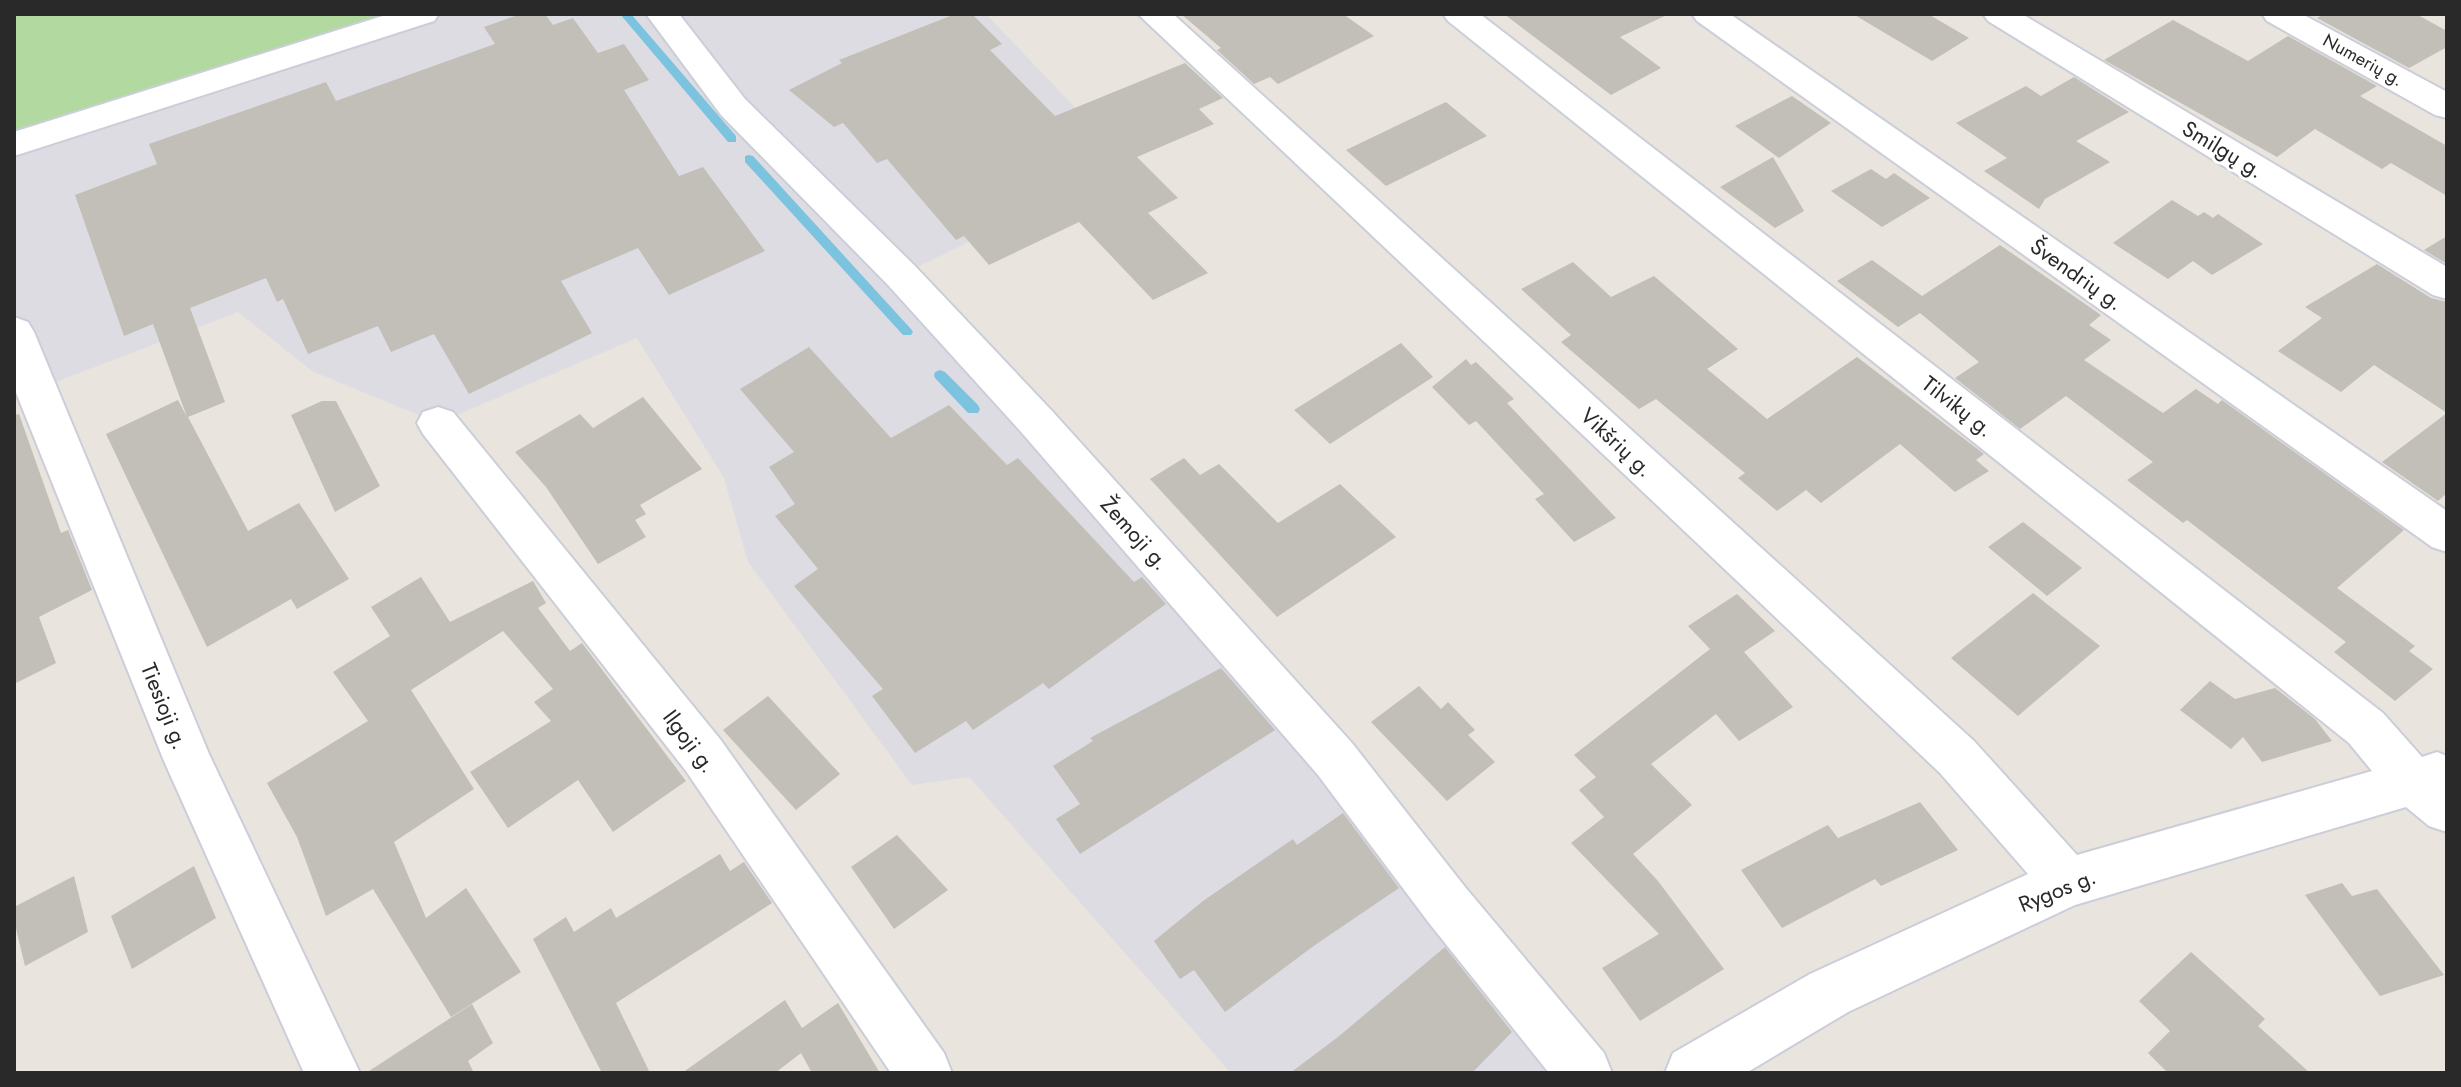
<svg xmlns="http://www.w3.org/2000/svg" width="2461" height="1087" font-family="Jost,sans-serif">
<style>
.industrial{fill:#dedce3}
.green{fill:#b2d9a0}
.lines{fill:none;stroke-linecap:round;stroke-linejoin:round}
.stream{fill:#7cc3df;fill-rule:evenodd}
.building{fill:#c2beb8}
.street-casing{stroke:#cbced9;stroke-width:4}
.street{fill:#fff;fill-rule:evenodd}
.labels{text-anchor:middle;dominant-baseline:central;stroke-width:6;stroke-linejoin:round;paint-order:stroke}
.far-street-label{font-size:18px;fill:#292929;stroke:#fff}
.street-label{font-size:22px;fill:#292929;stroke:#fff}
</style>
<rect width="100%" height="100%" fill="#e9e4dd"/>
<path class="industrial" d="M423 14H986L1129 164 901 275 1584 1073H1231L969 777 912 785 748 562 724 478 637 338 438 423 312 371 238 312 35 390 14 332V144Z"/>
<path class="green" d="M15 14H423L14 144Z"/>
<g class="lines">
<path class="stream" d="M620 14H631L736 136V142H728Z
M749 155 753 156 911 329 913 332 911 335H903L745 162V156Z
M940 370 945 372 978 405 980 409 978 413H968L935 378 934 375 935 372Z"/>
</g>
<path class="building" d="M521 14H545L553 25 573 18 598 53 624 44 649 80 624 90 679 176 703 167 765 251 669 295 638 248 561 281 592 333 469 394 434 334 391 352 378 326 308 354 283 299 277 302 266 278 190 308 225 402 188 417 248 531 299 503 349 579 297 609 291 599 207 647 106 434 178 400 187 417 153 324 124 336 75 195 157 164 149 144 326 82 336 101 358 93 495 44 484 27Z
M955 14H972L1002 44 990 50 1055 116 1185 63 1223 98 1199 109 1214 124 1137 157 1178 198 1148 213 1208 273 1153 300 1079 222 989 265 964 236 956 240 887 159 877 163 843 123 834 127 789 90 842 63 839 60Z
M1181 14H1343L1374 36 1278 84 1270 77 1254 84 1217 50 1221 48Z
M1504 14H1669L1620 37 1661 68 1611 95Z
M1853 14H1928L1969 38 1932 61Z
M2324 14H2416L2447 31V47L2409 68 2317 18Z
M2173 20 2248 61 2288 36 2377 86 2360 96 2447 146V196L2391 163 2382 169 2315 129 2277 157 2104 60Z
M2074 77 2129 112 2076 141 2110 162 2045 199 2039 209 1984 171 2007 158 1956 123 2026 86 2041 96Z
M1792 96 1831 123 1779 158 1735 126Z
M1446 102 1487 136 1386 186 1346 150Z
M1773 157 1804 211 1775 228 1720 187Z
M1871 169 1886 179 1894 173 1930 198 1882 227 1831 191Z
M2172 200 2198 216 2204 212 2213 218 2218 214 2263 244 2212 275 2193 261 2168 279 2113 243Z
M2447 236V264L2424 250Z
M2000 245 2101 315 2089 325 2111 340 2084 360 2163 413 2196 389 2218 404 2222 400 2404 530 2337 588 2415 646 2409 651 2433 669 2395 701 2334 652 2346 642 2187 520 2183 523 2127 480 2153 462 2066 396 2020 429 1955 378 1979 362 1920 313 1898 327 1837 281 1872 260 1922 296Z
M1573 262 1611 297 1654 276 1738 349 1707 369 1767 419 1857 357 1984 454 1976 460 1989 471 1955 492 1900 444 1821 503 1806 490 1777 511 1738 478 1745 473 1656 399 1639 409 1561 342 1571 335 1521 289Z
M2377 264 2431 298 2447 302V493L2438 501 2382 462 2447 413 2374 365 2341 392 2278 351 2322 318 2305 307Z
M1401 343 1433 377 1330 444 1294 410Z
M809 347 891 438 949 405 1007 465 1018 458 1134 582 1142 577 1166 604 1049 689 1043 683 973 730 966 721 915 753 872 696 883 689 794 586 818 569 775 516 795 504 769 467 794 452 740 389Z
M1466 359 1471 365 1476 362 1514 399 1507 403 1616 518 1574 542 1535 499 1544 494 1476 421 1469 425 1432 387Z
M643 397 702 469 640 505 646 514 635 520 646 537 598 564 546 487 515 452 580 414 593 428Z
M322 401H336L380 486 335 512 291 415Z
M19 414 61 533 68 530 92 590 39 617 56 663 14 684V415Z
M1184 458 1200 475 1219 464 1278 523 1340 484 1396 537 1277 617 1150 479Z
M2023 522 2082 568 2047 596 1988 547Z
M421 577 450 622 533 581 546 603 538 608 570 651 582 643 686 781 613 832 578 780 508 828 470 772 551 721 534 702 553 689 503 631 411 690 474 789 394 842 426 918 466 888 521 972 451 1017 373 889 326 916 297 837 267 783 368 721 333 672 390 636 371 607Z
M2033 593 2100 646 2018 716 1951 658Z
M1737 594 1775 631 1744 652 1793 707 1739 741 1716 714 1651 764 1692 805 1633 854 1658 881 1724 969 1640 1021 1602 968 1659 934 1571 843 1604 817 1579 790 1596 777 1574 755 1710 649 1688 626Z
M1221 668 1275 730 1080 854 1056 819 1080 804 1053 766 1093 741 1090 738Z
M2210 681 2235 699 2275 688 2315 719 2332 741 2262 762 2243 737 2231 749 2180 710Z
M1419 686 1441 709 1448 702 1475 730 1468 735 1495 762 1447 801 1371 722Z
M768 696 840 774 796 810 723 730Z
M1920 802 1958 850 1881 886 1875 879 1782 928 1741 870 1828 825 1838 838Z
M1343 813 1399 888 1315 945 1225 1012 1194 970 1180 979 1154 941 1203 901 1293 839 1297 845Z
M897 835 948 890 894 929 851 867Z
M720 854 730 871 744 862 772 903 616 1003 650 1073H602L533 939 566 917 574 932 611 908 616 918Z
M194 866 216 918 132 969 111 916Z
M74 876 88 932 25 966 14 920V907Z
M2342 883 2352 896 2377 889 2444 975 2380 996 2305 895Z
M1445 947 1512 1032 1472 1073H1290L1338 1037Z
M2191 952 2265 1019 2258 1026 2310 1073H2168L2148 1053 2170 1031 2139 1001Z
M785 1000 802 1028 838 1003 880 1073H812L801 1053 775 1073H682Z
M472 1004 493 1043 468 1061 474 1073H366Z"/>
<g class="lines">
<defs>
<path id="street" d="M389 14H439L434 21 14 156V132Z
M646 14H679L745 99 914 265 1052 411 1352 743 1465 887 1604 1053 1612 1073H1549L1429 923 1318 775 1022 433 888 285 721 115Z
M1138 14H1173L1974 741 2077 855 2372 771 2349 743 1448 21 1443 14H1480L2383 713 2422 757 2437 752 2447 756V832L2429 826 2406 807 2075 905 1848 1012 1746 1073H1665L1673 1053 1810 974 2028 874 1940 773Z
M1692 14H1730L2447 511V552L2432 547 1697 21Z
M1983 14H2022L2447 267V299L2433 295 1988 21Z
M2262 14H2302L2447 92V118L2435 115 2267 21Z
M14 317 28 322 34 332 209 754 360 1073H304L164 761 15 390Z
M438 407 453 412 720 739 944 1053 952 1073H891L686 771 423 434 417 423 423 412Z"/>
</defs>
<use href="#street" class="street-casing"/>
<use href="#street" class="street"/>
</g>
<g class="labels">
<g class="far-street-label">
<text transform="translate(2363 60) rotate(29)">Numerių g.</text>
</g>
<g class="street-label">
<text transform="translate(2223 149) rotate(31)">Smilgų g.</text>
<text transform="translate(2077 274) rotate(35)">Švendrių g.</text>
<text transform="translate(1958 406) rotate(38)">Tilvikų g.</text>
<text transform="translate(1617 442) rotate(43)">Vikšrių g.</text>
<text transform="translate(1135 533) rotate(48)">Žemoji g.</text>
<text transform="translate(165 706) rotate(68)">Tiesioji g.</text>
<text transform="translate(690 741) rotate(53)">Ilgoji g.</text>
<text transform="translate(2057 890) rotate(-22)">Rygos g.</text>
</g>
</g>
<rect width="2461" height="1087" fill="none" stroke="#292929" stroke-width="32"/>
</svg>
